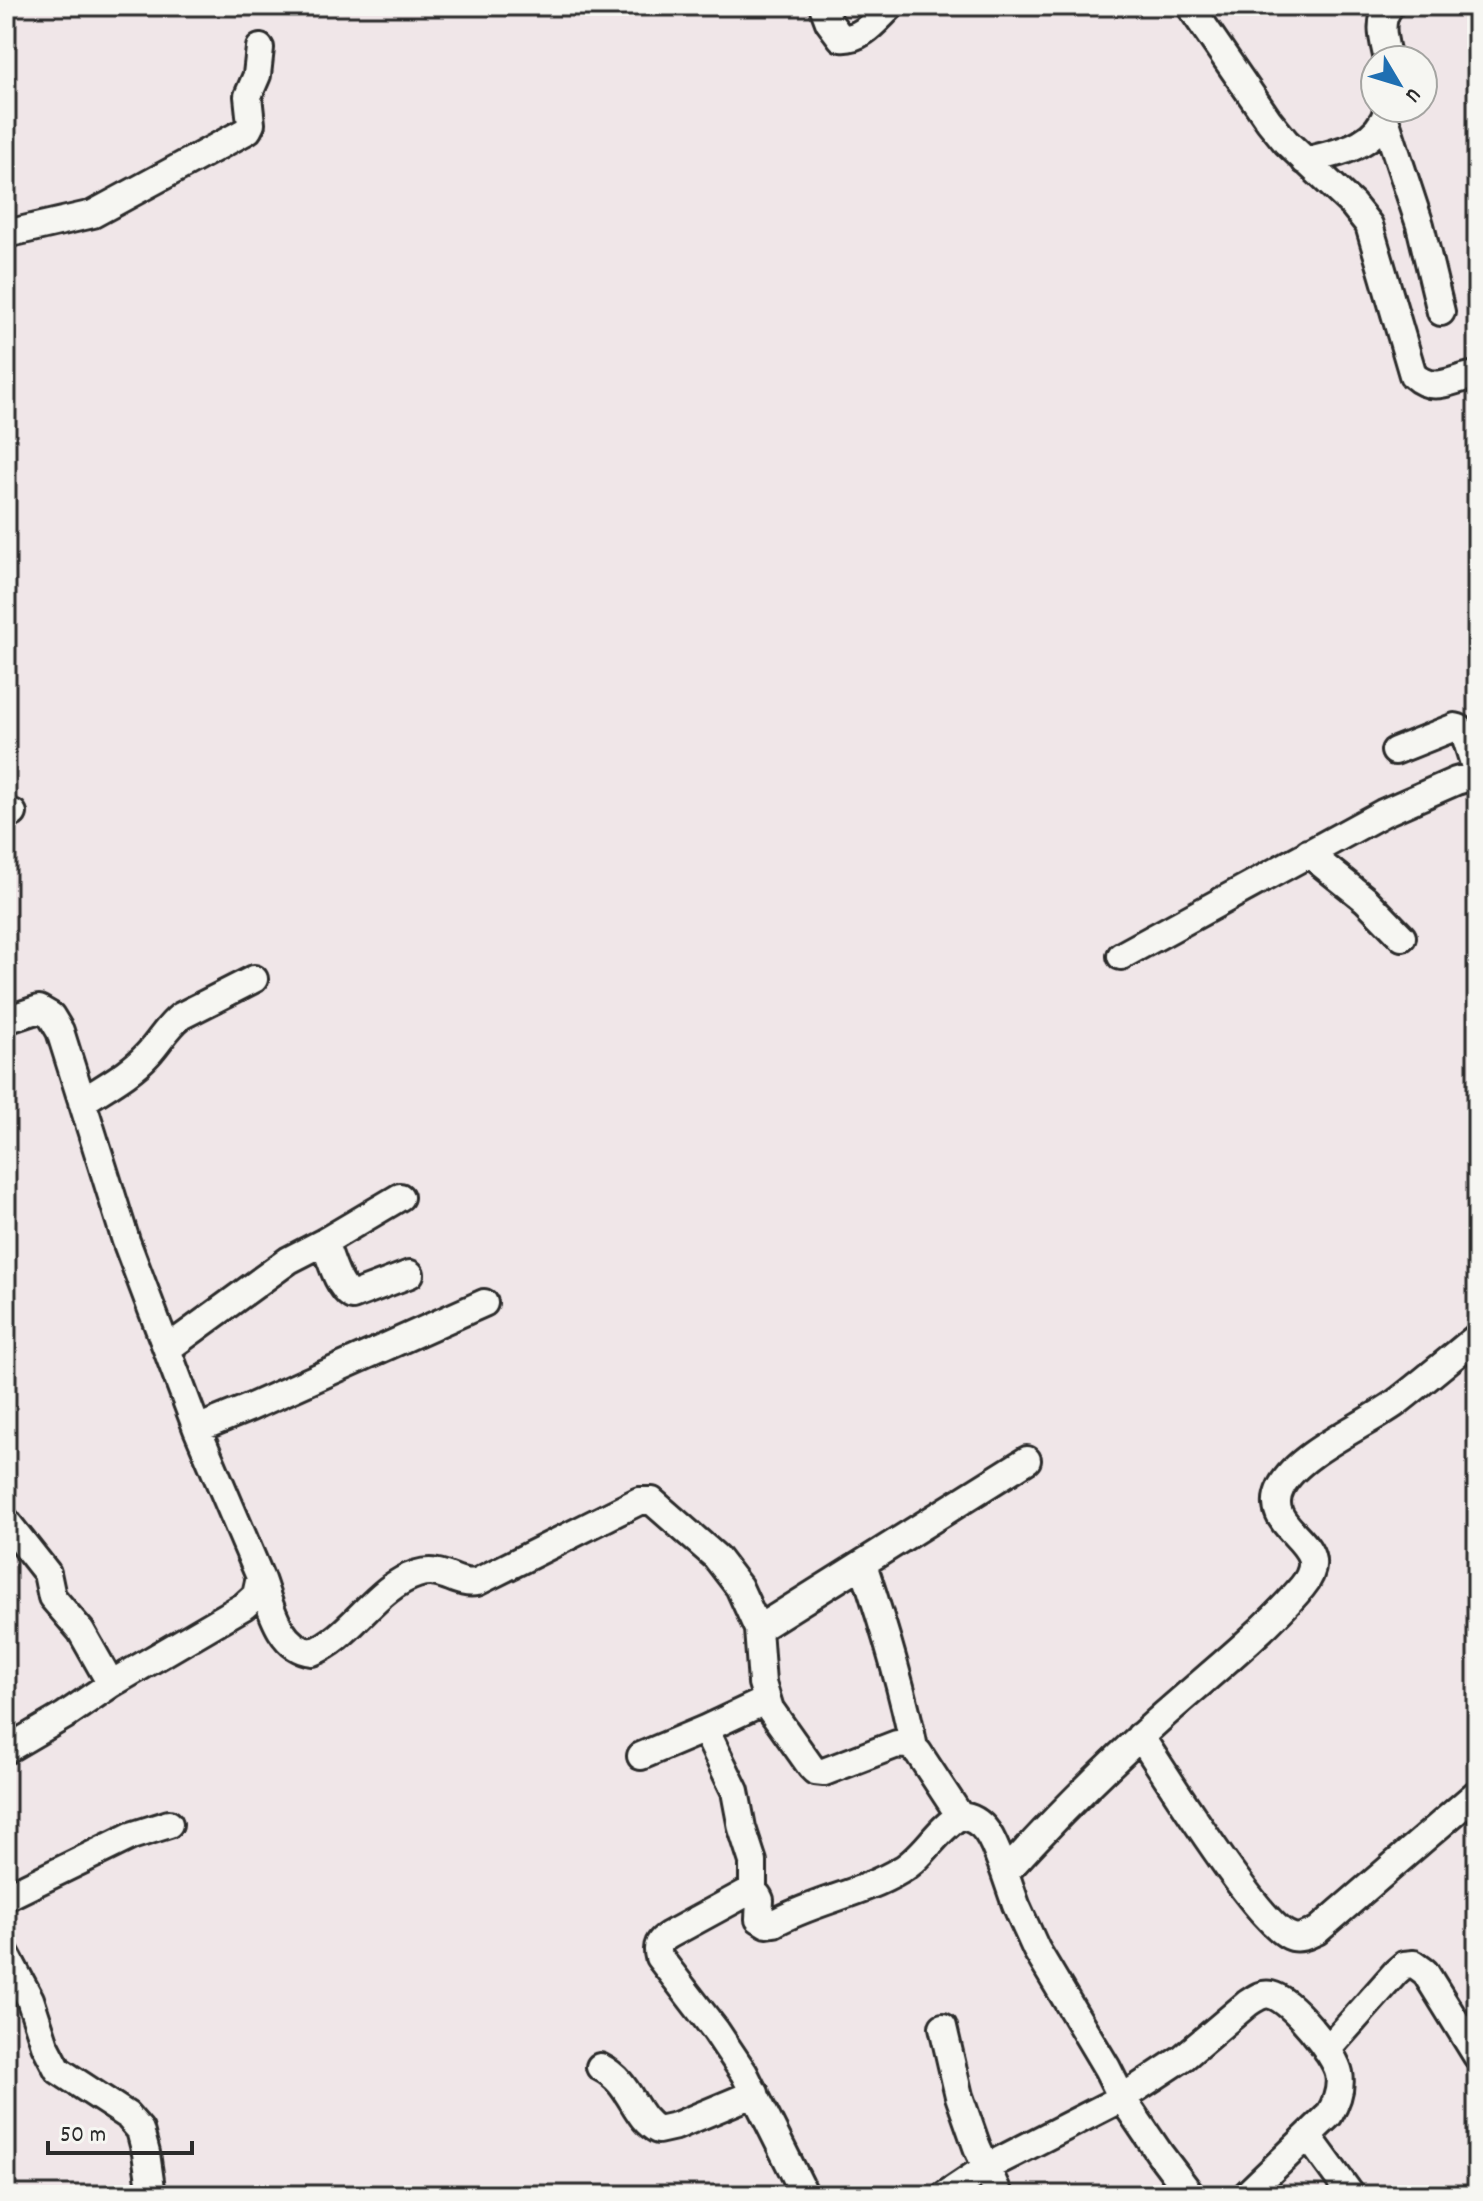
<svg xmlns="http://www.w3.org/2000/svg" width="1483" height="2201" font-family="Dekko,sans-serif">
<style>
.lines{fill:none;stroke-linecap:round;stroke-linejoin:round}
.minor-casing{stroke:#2b2b2b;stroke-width:32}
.minor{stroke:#f6f6f2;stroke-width:26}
</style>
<rect width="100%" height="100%" fill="#f0e6e8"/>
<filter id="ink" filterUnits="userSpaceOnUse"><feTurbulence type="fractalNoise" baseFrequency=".0125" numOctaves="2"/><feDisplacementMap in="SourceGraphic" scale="16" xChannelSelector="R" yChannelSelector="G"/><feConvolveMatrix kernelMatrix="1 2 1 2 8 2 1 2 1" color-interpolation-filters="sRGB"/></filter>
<g filter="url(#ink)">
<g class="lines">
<defs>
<path id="minor" d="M823 6 829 22 841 38C862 40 877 19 891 6
M1190 6 1269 121 1286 142 1353 205 1369 225 1413 375C1435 395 1452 378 1477 375
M1388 60C1384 41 1377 22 1390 6
M1385 119 1420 225 1441 312
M1305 161C1339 152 1377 147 1388 109
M6 234 93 214 248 130 251 124 248 96 257 75 260 48
M1395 751 1455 727 1459 728 1465 735 1477 773
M6 816 13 813
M1308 853 1366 900 1402 937
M1121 956 1383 813 1456 781 1477 775
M6 1020 39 1009 51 1016 60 1031 126 1241 197 1429 260 1577 256 1595 244 1606 111 1684 64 1716 6 1750
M82 1102C104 1087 130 1074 148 1054 160 1041 167 1027 181 1016L254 979
M324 1242C331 1259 337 1286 352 1296L410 1274
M167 1349 289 1260 324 1242 400 1197
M197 1429 251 1407 484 1303
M6 1521 47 1573 52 1597 81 1631 111 1684
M863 1564C883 1624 902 1685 914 1748
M260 1577C270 1603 278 1649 312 1652 351 1638 375 1587 417 1574 444 1566 455 1586 477 1582L639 1501H652L716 1557 739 1587 758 1629 762 1683 770 1709 811 1767 815 1771 824 1772 897 1744 909 1745 918 1752 960 1816
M758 1629 1027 1460
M705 1729 767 1700
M1140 1736C1163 1770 1261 1930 1293 1937 1302 1939 1309 1934 1317 1931L1477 1793
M641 1756 705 1729 735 1791 742 1828 753 1862V1893
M6 1897 131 1836 169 1824
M6 1954 30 1999 45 2045 58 2070 127 2115 140 2130 146 2153 152 2195
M943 2027 959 2096 977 2147 999 2195
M1327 2050 1396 1972 1404 1965 1414 1964 1425 1972 1477 2056
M600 2067C632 2083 633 2117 658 2130L676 2126 755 2093
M1308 2136 1351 2195
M805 2195 744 2073 716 2031 659 1957C656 1946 659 1941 669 1935L748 1892 758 1896 760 1900 759 1919 767 1924 774 1923C814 1901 861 1894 901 1870 924 1857 937 1829 960 1816 989 1818 996 1850 1005 1873
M945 2195 987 2167 1122 2098 1184 2057 1248 2003C1256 1998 1262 1993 1271 1995 1291 1999 1335 2054 1339 2073 1342 2089 1337 2102 1329 2115L1246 2195
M1191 2195 1160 2154 1122 2098 1107 2068 1036 1949 1016 1905 1005 1873C1055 1818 1109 1764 1164 1715 1210 1674 1262 1634 1302 1587 1340 1541 1258 1532 1281 1487 1299 1453 1364 1426 1397 1402 1424 1381 1450 1359 1477 1337"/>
</defs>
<use href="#minor" class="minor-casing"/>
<use href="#minor" class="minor"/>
</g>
</g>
<rect width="1483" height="2201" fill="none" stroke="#f6f6f2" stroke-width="32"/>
<rect x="16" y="16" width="1451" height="2169" fill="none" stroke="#2b2b2b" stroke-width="3" filter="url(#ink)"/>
<g transform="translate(1399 84) rotate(128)"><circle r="38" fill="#f6f6f2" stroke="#a5a5a2" stroke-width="2"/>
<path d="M0-6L14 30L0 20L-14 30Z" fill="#1f6fb2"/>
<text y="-12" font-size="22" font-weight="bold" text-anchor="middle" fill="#2b2b2b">U</text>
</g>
<path d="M48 2141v12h144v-12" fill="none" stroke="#2b2b2b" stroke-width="4"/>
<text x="60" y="2141" font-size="24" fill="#2b2b2b" stroke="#f6f6f2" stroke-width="6" paint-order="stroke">50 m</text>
</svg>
